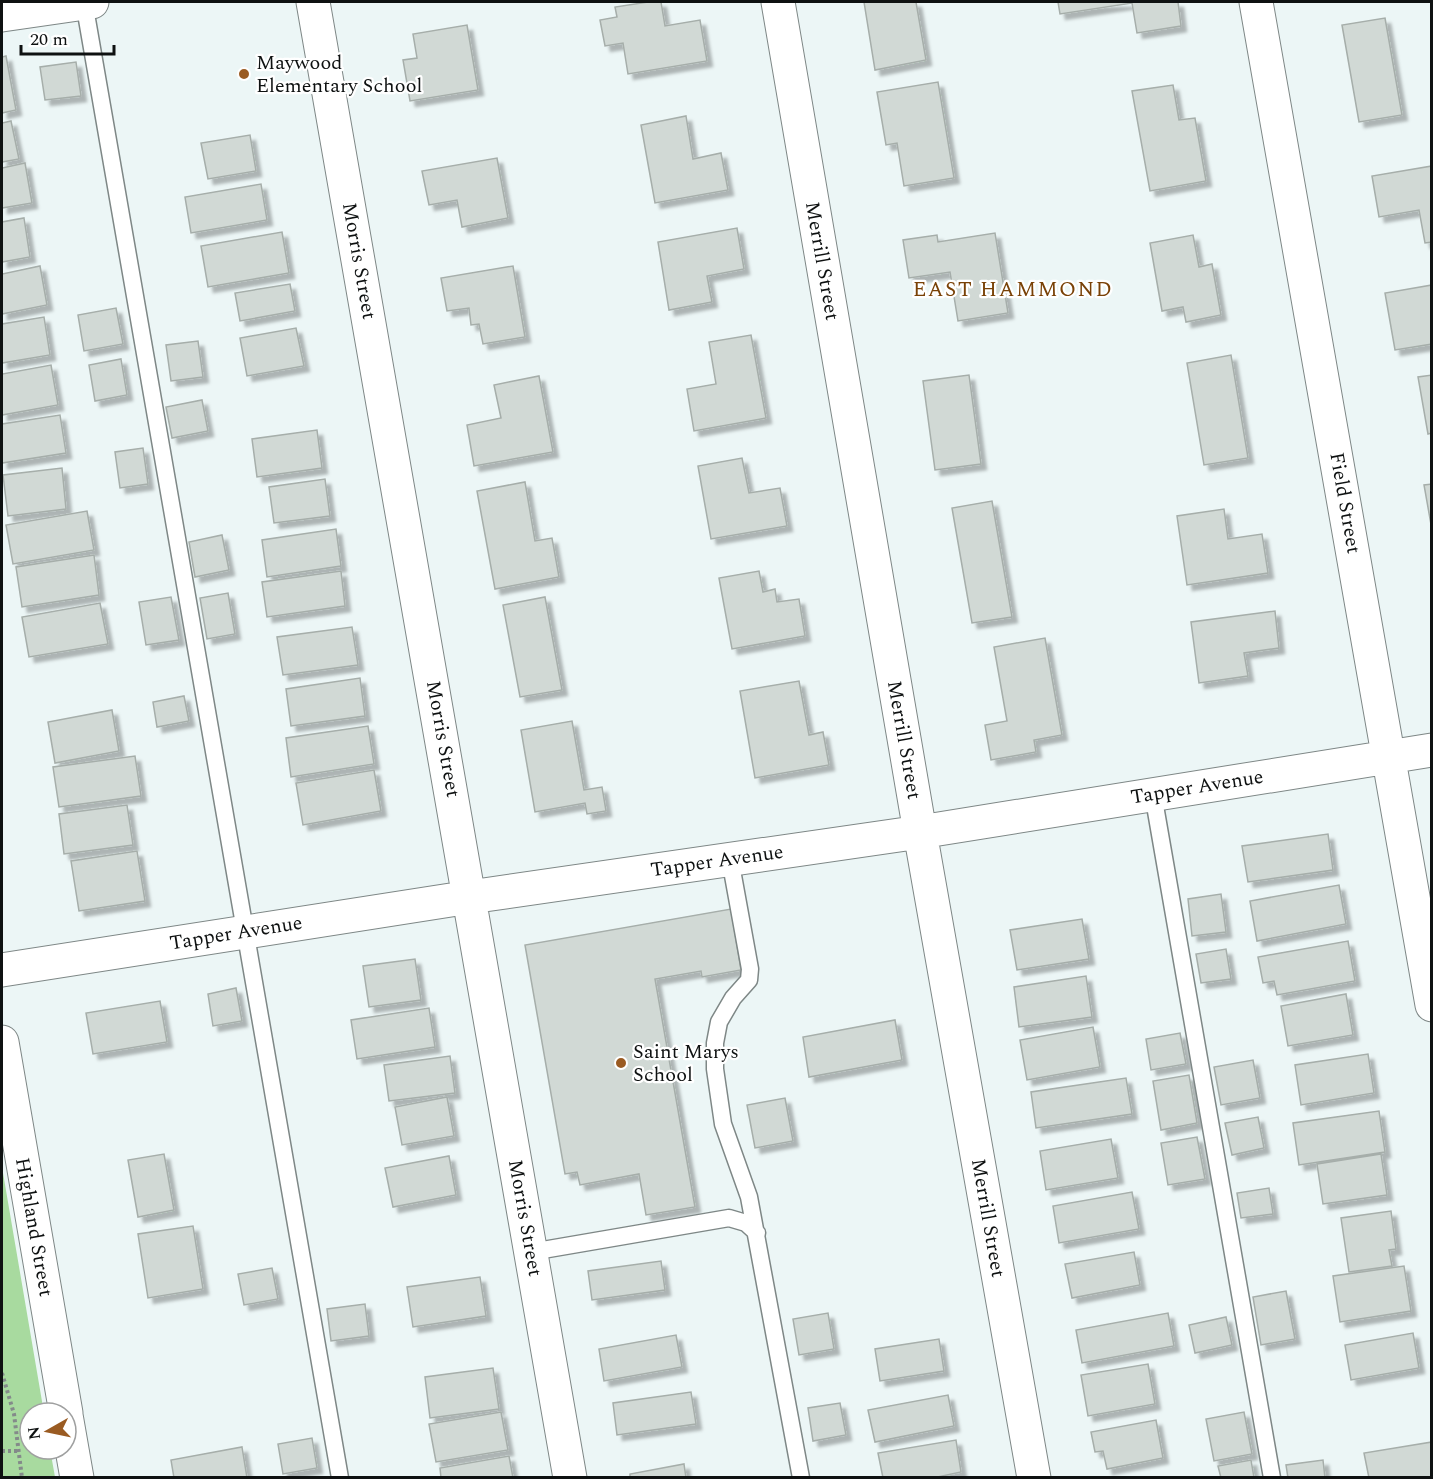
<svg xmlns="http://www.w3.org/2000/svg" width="1433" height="1479" font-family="Spectral,serif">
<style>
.green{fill:#a8da9f}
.building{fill:#d1d9d5;stroke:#a6aeaa;stroke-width:1.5;filter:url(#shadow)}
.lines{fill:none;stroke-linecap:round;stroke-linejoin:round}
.lane-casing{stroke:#7e8786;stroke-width:19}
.street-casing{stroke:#7e8786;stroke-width:35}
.secondary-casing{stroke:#7e8786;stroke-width:35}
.path{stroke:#848a8a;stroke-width:4;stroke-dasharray:3 3;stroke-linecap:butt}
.lane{stroke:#fff;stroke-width:16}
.street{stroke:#fff;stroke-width:33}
.secondary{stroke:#fff;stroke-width:33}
.poi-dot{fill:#9a5b22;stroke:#fff;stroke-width:2}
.labels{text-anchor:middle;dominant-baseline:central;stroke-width:4.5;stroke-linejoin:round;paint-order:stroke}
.poi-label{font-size:20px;fill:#0e1111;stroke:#fff;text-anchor:start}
.street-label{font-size:20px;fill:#0e1111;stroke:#fff}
.neighbourhood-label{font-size:21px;letter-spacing:1.5px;fill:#794106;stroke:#fff}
</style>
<defs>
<filter id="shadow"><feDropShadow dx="5.5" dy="5.5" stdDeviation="1.5" flood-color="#0004"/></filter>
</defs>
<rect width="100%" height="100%" fill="#ecf6f6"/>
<path class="green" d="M2 1167 44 1413H30V1449H50L55 1477H2Z"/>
<path class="building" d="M648 2H661L665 26 700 20 707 61 628 74 623 43 605 46 600 20 617 17 615 7Z
M864 2H916L926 60 875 70Z
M1058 2H1178L1181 26 1137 33 1132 3 1060 14Z
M1385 18 1402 115 1359 122 1342 25Z
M467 25 478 90 410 101 403 60 417 58 413 34Z
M6 56 16 110 2 113V57Z
M76 62 81 96 45 100 40 67Z
M938 82 954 178 904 186 897 143 886 145 877 92Z
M1173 85 1179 120 1195 118 1206 181 1150 191 1132 91Z
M686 116 693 159 721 153 728 190 655 203 641 125Z
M11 121 19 159 2 162V123Z
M250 135 256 171 208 179 201 143Z
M497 158 508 218 462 227 457 200 429 205 422 171Z
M25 163 32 203 2 208V168Z
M1432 166V242L1425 243 1419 210 1379 217 1372 176Z
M261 184 267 220 191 233 185 197Z
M24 218 30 257 2 262V222Z
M737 228 744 269 707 276 712 302 669 310 658 242Z
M282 232 289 273 208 287 201 246Z
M995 233 1008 313 958 321 950 272 909 278 903 240 937 235 938 242Z
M1193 235 1199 267 1212 264 1221 315 1186 322 1183 307 1162 311 1150 243Z
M40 266 47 305 2 314V274Z
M513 266 525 337 483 344 479 324 471 325 469 308 447 311 441 278Z
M290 284 295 311 240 321 235 293Z
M1432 285V344L1395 350 1385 293Z
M116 308 123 344 84 351 78 315Z
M44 317 50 355 2 363V324Z
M296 328 304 366 247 376 240 338Z
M751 335 766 418 694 431 687 389 716 384 709 342Z
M198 341 203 377 171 381 166 345Z
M1231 355 1248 458 1204 465 1187 363Z
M121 359 127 395 95 401 89 365Z
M51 365 58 405 2 415V374Z
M969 375 981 464 935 470 923 381Z
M1432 375V433L1428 434 1418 377Z
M539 376 553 452 474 466 467 425 501 418 494 385Z
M202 400 208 431 172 438 166 407Z
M60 415 66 453 2 463V424Z
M317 430 322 468 257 477 252 439Z
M143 448 148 484 120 488 115 452Z
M742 458 749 493 780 488 787 526 711 539 698 466Z
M62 468 66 509 8 516 3 475Z
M325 479 330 516 274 523 269 487Z
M525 482 535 541 552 538 559 577 495 589 477 491Z
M1432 484V530L1424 485Z
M992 501 1012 617 972 623 952 508Z
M1224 509 1228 539 1262 534 1268 573 1187 585 1177 516Z
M87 511 94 550 13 564 6 525Z
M336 529 341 566 267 577 262 540Z
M222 535 229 570 195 577 189 542Z
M94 555 99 595 22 607 16 567Z
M341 571 345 606 267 617 262 582Z
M759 571 763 592 775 589 777 602 799 599 805 636 732 649 719 578Z
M228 593 235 634 207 639 200 598Z
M171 597 179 640 146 645 139 602Z
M545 597 562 690 520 697 503 605Z
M100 603 108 644 29 657 22 617Z
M1275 611 1279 648 1244 653 1248 676 1199 683 1191 622Z
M352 627 358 665 283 675 277 637Z
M1045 638 1062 735 1034 740 1036 752 991 760 985 725 1007 721 994 647Z
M360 678 365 716 291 726 286 689Z
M799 681 809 735 823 732 829 765 755 778 740 691Z
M184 696 189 721 157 727 153 702Z
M112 710 119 751 55 763 48 722Z
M572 721 584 790 602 787 606 811 587 814 585 803 535 812 521 730Z
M368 726 374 764 291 777 286 738Z
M135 756 141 796 59 807 53 767Z
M374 770 381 811 303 825 296 783Z
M127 805 133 845 64 854 59 814Z
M1328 834 1333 870 1248 882 1242 846Z
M137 851 145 901 79 911 71 861Z
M1339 885 1346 924 1257 941 1250 901Z
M1221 894 1226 932 1192 936 1188 899Z
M731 909 741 970 702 977 701 971 655 979 695 1207 646 1215 639 1174 580 1185 577 1172 565 1174 525 945Z
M1082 919 1089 959 1017 970 1010 930Z
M1348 941 1355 981 1277 995 1274 981 1263 983 1258 957Z
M1226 949 1231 979 1201 983 1196 954Z
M415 959 421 1000 369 1007 363 966Z
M1086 976 1092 1017 1019 1027 1014 987Z
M236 988 242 1021 213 1026 208 994Z
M1346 994 1353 1035 1288 1046 1281 1006Z
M160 1001 167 1042 93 1054 86 1013Z
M429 1008 435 1047 357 1059 351 1020Z
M895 1020 902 1060 809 1077 803 1037Z
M1093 1027 1100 1067 1027 1080 1020 1040Z
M1180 1033 1186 1064 1151 1070 1146 1039Z
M1368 1054 1374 1093 1301 1105 1295 1065Z
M450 1056 455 1093 389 1101 384 1065Z
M1253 1060 1260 1098 1221 1105 1214 1067Z
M1189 1075 1197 1123 1161 1130 1153 1081Z
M1126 1078 1132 1114 1036 1128 1031 1092Z
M447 1097 454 1136 402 1145 395 1107Z
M785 1098 793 1141 755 1148 747 1105Z
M1379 1111 1385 1152 1299 1165 1293 1123Z
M1258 1117 1264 1148 1232 1155 1225 1123Z
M1197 1137 1205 1179 1168 1185 1161 1143Z
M1111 1139 1118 1178 1046 1190 1040 1151Z
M164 1154 174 1210 138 1217 128 1160Z
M1381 1154 1387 1195 1323 1204 1317 1164Z
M449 1156 456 1195 393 1207 385 1168Z
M1269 1188 1273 1214 1241 1218 1237 1193Z
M1132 1192 1139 1229 1059 1243 1053 1206Z
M1391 1211 1396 1249 1389 1250 1392 1266 1349 1272 1341 1218Z
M193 1226 203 1289 148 1298 138 1234Z
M1134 1252 1140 1285 1072 1298 1065 1264Z
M661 1261 665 1290 592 1300 588 1271Z
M1404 1266 1411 1311 1340 1322 1333 1276Z
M272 1268 278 1299 244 1305 238 1274Z
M480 1277 486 1316 413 1327 407 1287Z
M1286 1291 1295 1339 1261 1345 1253 1297Z
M365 1304 369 1336 331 1341 327 1309Z
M828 1313 834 1349 799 1355 793 1319Z
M1168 1313 1174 1346 1082 1363 1076 1330Z
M1226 1317 1232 1345 1195 1353 1189 1325Z
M1413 1333 1419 1368 1351 1380 1345 1345Z
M676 1335 682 1367 604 1381 599 1349Z
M939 1339 944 1371 880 1381 875 1349Z
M1148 1364 1155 1404 1088 1416 1081 1375Z
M493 1368 499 1409 430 1418 425 1377Z
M691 1392 696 1424 617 1435 613 1403Z
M948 1395 954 1426 875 1442 868 1410Z
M840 1403 846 1435 813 1441 808 1408Z
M501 1412 508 1450 436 1462 429 1424Z
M1244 1412 1252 1454 1214 1461 1206 1419Z
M1156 1420 1163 1458 1107 1469 1103 1451 1095 1452 1091 1432Z
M312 1438 317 1468 283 1474 278 1444Z
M956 1440 961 1472 933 1478H883L878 1453Z
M1432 1442V1478H1369L1364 1453Z
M242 1447 247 1478H174L171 1460Z
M509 1456 513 1478H441L440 1468Z
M1251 1460 1254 1478H1221L1218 1466Z
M1323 1460 1325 1478H1288L1286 1465Z
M684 1464 686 1478H630V1474Z"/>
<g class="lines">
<defs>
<path id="lane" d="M84 2 340 1478
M1153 794 1272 1478
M730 859 750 969 749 980 733 998 719 1022 715 1043V1069L723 1124 749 1197 801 1478
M531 1252 729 1218 746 1223 757 1233"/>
<path id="street" d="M313 2 570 1478
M778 2 920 832 1034 1478
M1256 2 1432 1005
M2 15 92 2
M2 970 470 897 920 832 1432 750"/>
<path id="secondary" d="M2 1042 66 1413
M66 1415 77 1478"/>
</defs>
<use href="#lane" class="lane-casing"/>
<use href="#street" class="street-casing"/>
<use href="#secondary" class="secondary-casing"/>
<path class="path" d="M2 1373 14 1414 22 1478
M2 1451H20"/>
<use href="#lane" class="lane"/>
<use href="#street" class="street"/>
<use href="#secondary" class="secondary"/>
</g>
<g class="poi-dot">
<circle cx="244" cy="74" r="6"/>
<circle cx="621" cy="1063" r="6"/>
</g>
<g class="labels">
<g class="poi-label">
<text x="256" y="63">Maywood<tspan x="256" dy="23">Elementary School</tspan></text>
<text x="633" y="1052">Saint Marys<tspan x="633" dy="23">School</tspan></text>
</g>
<g class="street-label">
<text transform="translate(359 261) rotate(80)">Morris Street</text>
<text transform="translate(822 261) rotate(80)">Merrill Street</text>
<text transform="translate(1345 503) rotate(80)">Field Street</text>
<text transform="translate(443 739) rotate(80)">Morris Street</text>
<text transform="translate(904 740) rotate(80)">Merrill Street</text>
<text transform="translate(1197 787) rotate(-9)">Tapper Avenue</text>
<text transform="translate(717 861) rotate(-8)">Tapper Avenue</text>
<text transform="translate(236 933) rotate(-9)">Tapper Avenue</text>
<text transform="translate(525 1218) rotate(80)">Morris Street</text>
<text transform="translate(988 1218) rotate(80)">Merrill Street</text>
<text transform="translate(34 1227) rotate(80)">Highland Street</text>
</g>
<g class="neighbourhood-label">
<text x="1013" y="290">EAST HAMMOND</text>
</g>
</g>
<rect width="1433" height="1479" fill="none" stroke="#0e1111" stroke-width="6"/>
<g transform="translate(48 1431) rotate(261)"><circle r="28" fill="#ffffff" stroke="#9fa0a0" stroke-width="1.5"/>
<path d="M0-4.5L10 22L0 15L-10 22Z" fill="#9a5b22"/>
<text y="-9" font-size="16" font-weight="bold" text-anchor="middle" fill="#0e1111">N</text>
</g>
<path d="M21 45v9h93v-9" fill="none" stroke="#0e1111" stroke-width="3"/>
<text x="30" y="45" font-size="18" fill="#0e1111" stroke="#ffffff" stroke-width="4.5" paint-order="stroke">20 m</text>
</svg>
